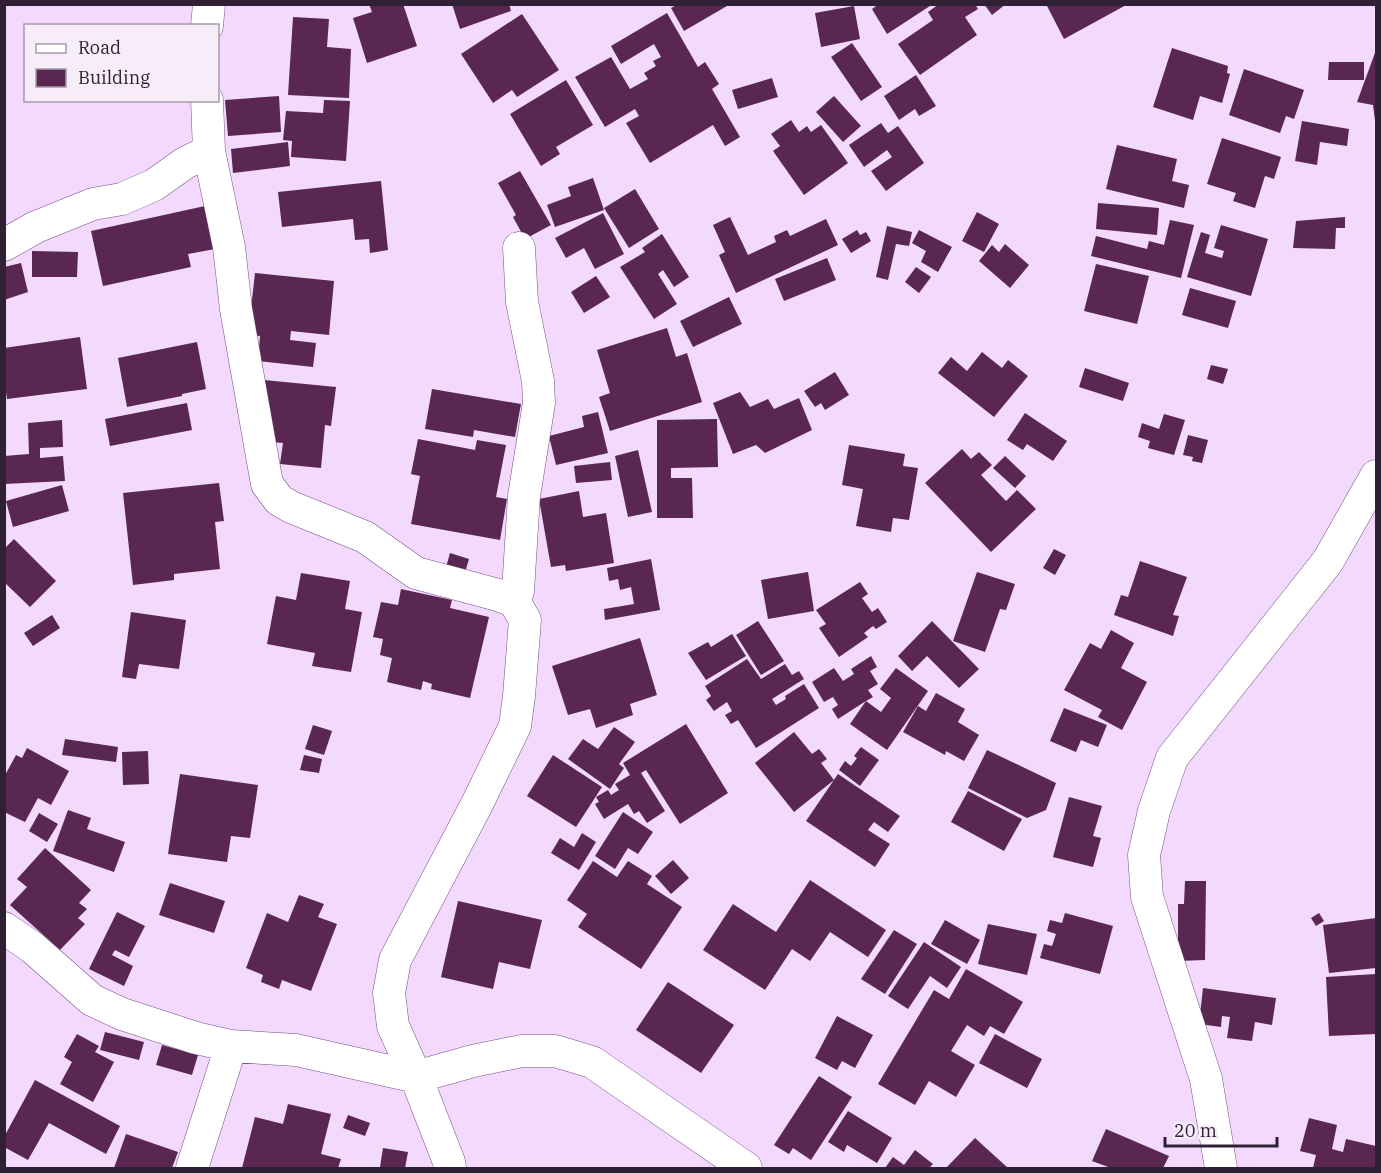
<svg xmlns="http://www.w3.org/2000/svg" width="1381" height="1173" font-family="'IBM Plex Serif',serif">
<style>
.building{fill:#59274f}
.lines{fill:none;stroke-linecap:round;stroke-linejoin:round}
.street-casing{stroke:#765186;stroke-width:33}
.street{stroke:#fff;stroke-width:32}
</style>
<rect width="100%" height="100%" fill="#f2d9fd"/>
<path class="building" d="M369 4H403L417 46 367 63 353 18 372 12Z
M452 4H509L511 11 460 29Z
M678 4H726L727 6 684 31 671 8Z
M879 4H933L887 34 872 9Z
M939 4H975L978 9 965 17 977 35 920 75 898 44 933 20 928 12Z
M984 4H1006L992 15Z
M1046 4H1128L1064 39Z
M854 6 860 39 821 47 815 13Z
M667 13 698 67 705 62 719 84 712 89 740 137 725 146 713 125 650 163 626 123 639 116 635 109 605 127 575 77 611 57 630 89 648 79 644 73 656 66 653 61 661 57 654 44 621 64 611 46Z
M522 14 559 70 517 97 512 90 493 103 461 54Z
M293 17 329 19 327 47 351 49 349 98 288 95Z
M852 43 882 87 861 101 831 57Z
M1172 48 1228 66 1227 73 1230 74 1222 103 1200 96 1193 120 1153 107Z
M1376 50V120H1375L1373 105 1357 102Z
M1329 62H1364V80H1328Z
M1244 69 1304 90 1294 119 1286 116 1280 133 1229 115Z
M916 75 936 106 919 116 915 109 899 120 884 96Z
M772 78 778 97 738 109 732 90Z
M566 80 593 125 556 147 560 154 541 166 510 114Z
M279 96 281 132 228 136 225 100Z
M834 96 861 126 843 142 816 112Z
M324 100 350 101 346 161 291 157 292 141 283 140 286 111 323 113Z
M791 120 799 132 807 126 811 132 821 125 848 163 804 195 773 151 780 146 771 134Z
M1302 121 1349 129 1347 146 1320 142 1317 165 1295 161Z
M881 123 888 133 898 126 924 163 886 191 871 171 892 157 887 150 864 167 849 145Z
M1222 138 1281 157 1274 179 1265 176 1255 208 1233 201 1236 193 1207 184Z
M288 142 290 166 233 173 231 149Z
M1117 145 1177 159 1172 181 1189 185 1184 208 1106 189Z
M520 171 551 225 525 239 513 217 516 215 498 183Z
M593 178 604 210 555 227 547 205 571 196 568 187Z
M381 181 388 250 370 253 369 239 355 240 353 219 282 227 278 192Z
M635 189 659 229 629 248 604 208Z
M1098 203 1159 208 1157 235 1096 229Z
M205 206 215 249 188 254 191 267 103 286 91 231Z
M977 212 999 224 984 252 962 241Z
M603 213 624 254 595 269 584 248 566 258 555 238Z
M730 217 748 255 776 242 774 236 787 230 790 236 826 219 838 245 736 293 719 255 725 252 713 225Z
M1345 217V228H1336L1335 249 1293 248 1296 221Z
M1170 220 1194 225 1181 278 1091 256 1096 236 1147 249 1149 241 1164 245Z
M1221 225 1268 239 1251 296 1187 277 1201 232 1210 235 1205 253 1222 258 1224 251 1214 248Z
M887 226 912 232 909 246 896 244 888 280 876 277Z
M857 230 860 235 866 232 871 241 851 253 842 239Z
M919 230 952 247 938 272 921 262 926 251 912 243Z
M662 234 689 277 674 287 663 270 658 274 677 304 654 319 620 267 645 252 642 248Z
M1005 244 1029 265 1010 288 979 261 992 245 999 252Z
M32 251 78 252 77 277H32Z
M827 258 836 280 784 301 775 279Z
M21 263 28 292 4 300V267Z
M1096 264 1149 276 1137 324 1084 311Z
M916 267 931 277 919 293 905 282Z
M255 273 334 281 329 335 291 331 290 340 316 343 313 367 258 361 260 336 248 335Z
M596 276 610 297 584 313 571 292Z
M1190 288 1236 301 1228 328 1182 315Z
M729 297 742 324 693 347 680 321Z
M667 328 676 357 687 353 702 402 610 431 599 397 610 393 597 350Z
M80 337 87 389 7 399 4 379V348Z
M197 342 206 389 182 394V396L127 407 118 358Z
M982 352 1002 368 1008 360 1028 376 994 417 938 373 951 357 967 371Z
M1211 365 1228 369 1223 384 1207 379Z
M1085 368 1129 383 1123 401 1079 387Z
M835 372 849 395 825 410 821 403 815 407 804 391Z
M264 380 336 387 331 426 325 425 321 468 280 464 283 443 271 442 273 423 260 421Z
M432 389 521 404 515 437 474 430 473 437 425 429Z
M740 392 750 407 768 399 774 409 799 398 812 430 765 453 756 445 733 454 713 403Z
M187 403 192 430 110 446 105 419Z
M598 412 608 453 556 465 549 436 584 427 582 416Z
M1025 413 1067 441 1053 461 1027 444 1023 450 1007 440Z
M1164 414 1185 420 1174 455 1148 448 1150 441 1138 437 1142 423 1159 429Z
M717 419 718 467 671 468V478H692L693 518H657V420Z
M62 420 63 447 40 448V458L63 456 65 481 4 484V456L29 454 28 423Z
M1188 435 1208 440 1202 463 1192 461 1193 457 1183 455Z
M418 439 475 450 477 440 506 445 496 497 507 499 500 540 411 524 420 476 411 474Z
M849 445 905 454 903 466 918 468 909 520 893 518 891 532 856 526 863 489 842 485Z
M962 449 971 459 979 452 992 465 981 475 1006 501 1017 490 1036 509 991 552 925 483Z
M638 450 652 512 628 517 615 456Z
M1005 456 1026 476 1015 488 993 468Z
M610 462 612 480 576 483 574 466Z
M219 483 224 521 215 522 220 569 174 574V580L133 585 123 493Z
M62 485 69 511 13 527 6 501Z
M579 491 583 517 606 513 614 563 566 571 565 565 551 567 539 499Z
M14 539 56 581 30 607 4 582V549Z
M1054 549 1066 555 1055 575 1043 568Z
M450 553 469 559 462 583 443 578Z
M651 559 660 610 605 620 604 609 634 604 631 587 620 590 618 579 609 581 607 568Z
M1140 561 1187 577 1173 615 1179 616 1173 636 1114 615 1121 595 1128 597Z
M808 572 814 611 768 619 761 580Z
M977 572 1015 584 1006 610 1000 609 985 652 953 641Z
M301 573 350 581 345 609 362 612 351 672 312 666 315 653 267 644 276 596 296 600Z
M860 582 868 594 862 598 872 612 878 608 887 622 876 629 873 626 864 633 868 637 839 657 819 628 826 624 816 610Z
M401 589 452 600 450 608 489 617 470 698 431 689 432 684 423 681 421 690 387 682 392 658 380 655 383 639 373 637 381 602 398 605Z
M131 612 186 620 179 669 139 664 136 679 122 677Z
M52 615 60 628 33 646 24 633Z
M758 621 784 661 761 675 736 635Z
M932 621 979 669 959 688 927 656 912 671 898 656Z
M1111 630 1134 643 1121 668 1147 682 1122 730 1098 717 1102 710 1064 690 1090 643 1101 649Z
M732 634 746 656 706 680 688 653 708 642 711 647Z
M640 638 657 695 630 704 633 715 596 728 590 709 568 715 552 666Z
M871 656 877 667 870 671 878 684 868 690 873 697 866 701 881 712 891 698 880 689 896 668 928 691 887 750 850 724 866 701 838 719 832 709 838 705 833 697 824 702 812 682 834 668 843 681 854 674 851 669Z
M747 659 761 679 785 664 792 675 799 671 804 679 772 699 776 705 786 699 785 696 804 684 819 708 756 748 738 720 731 724 725 715 732 711 727 702 714 711 706 700 711 696 705 686Z
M936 693 965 709 958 722 979 735 964 761 946 751 945 755 903 732 918 706 926 711Z
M1064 708 1107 725 1098 747 1081 740 1076 752 1050 741Z
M686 724 728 793 680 824 646 770 641 773 665 811 647 823 639 811 634 814 628 804 604 819 595 804 599 802 596 797 608 790 611 795 619 790 615 784 630 775 623 763Z
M313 725 332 731 324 755 305 749Z
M614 727 635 742 619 764 624 768 610 789 568 759 583 739 598 749Z
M794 732 812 754 819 749 827 759 821 763 834 780 794 812 755 763Z
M65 739 118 747 116 762 62 755Z
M861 747 879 760 860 786 839 770 845 761 851 766 857 758 854 756Z
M27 748 69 771 51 805 38 798 25 822 4 812V777L16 755 22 758Z
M987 750 1056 783 1046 810 1027 818 968 788Z
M148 751 149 784 123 785 122 752Z
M304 755 322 759 319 773 300 770Z
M553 755 602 787 576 827 527 796Z
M180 774 258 785 250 838 231 836 227 862 168 854Z
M838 774 900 816 888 832 874 822 868 830 890 844 875 867 806 821Z
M968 791 1022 819 1004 851 951 822Z
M1069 797 1102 806 1093 836 1101 838 1093 867 1053 857Z
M68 810 91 818 87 829 125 842 114 872 53 851Z
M623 812 653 832 638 854 628 848 615 869 595 856Z
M39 813 58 824 47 842 29 831Z
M582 833 596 842 579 870 551 853 560 838 574 847Z
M45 848 91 890 79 903 87 909 78 918 85 924 60 950 10 905 27 887 17 879Z
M673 860 689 878 671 894 655 876Z
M593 861 617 877 628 861 652 876 647 884 682 907 641 969 578 927 587 914 567 900Z
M810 880 886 930 868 957 830 932 810 961 792 949 765 990 703 950 733 904 776 932Z
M1185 881H1206L1205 960 1178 961V904H1184Z
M170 883 225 901 214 933 159 915Z
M299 895 324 904 318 917 337 924 311 991 282 980 279 989 261 982 263 975 246 968 267 913 288 922Z
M458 901 542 920 530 969 499 962 493 989 441 977Z
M117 912 145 926 129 957 115 950 112 955 133 966 124 986 89 969Z
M1065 913 1113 926 1100 974 1040 958 1044 944 1052 946 1056 934 1047 931 1050 920 1062 923Z
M1319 913 1324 921 1316 926 1311 918Z
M1376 918V968L1329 973 1323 925Z
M945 920 980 940 967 964 931 944Z
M988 924 1037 934 1027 975 978 964Z
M894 930 917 944 885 994 861 979Z
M924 942 961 967 947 988 930 976 908 1009 888 996Z
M966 969 1023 1002 1004 1034 990 1026 984 1036 967 1025 951 1051 975 1065 956 1097 929 1081 915 1105 878 1084 934 990 949 999Z
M1376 974V1034L1329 1036 1326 977Z
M668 982 734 1025 701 1073 636 1030Z
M1203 988 1276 998 1272 1025 1255 1022 1252 1041 1227 1038 1230 1017 1222 1016 1221 1027 1199 1024Z
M837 1016 873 1035 855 1068 842 1061 837 1070 815 1058Z
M105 1032 144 1042 139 1060 100 1050Z
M77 1034 99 1046 95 1052 114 1062 93 1102 60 1084 72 1062 64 1057Z
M995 1034 1042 1059 1027 1088 979 1063Z
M162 1045 198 1055 192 1075 156 1065Z
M819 1076 852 1097 811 1160 793 1148 789 1154 774 1145Z
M35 1080 120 1126 106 1154 49 1123 28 1160 4 1147V1137Z
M288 1104 331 1114 321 1154 341 1159 338 1168H242L255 1117 283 1124Z
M848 1111 892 1138 877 1163 847 1145 844 1152 828 1142Z
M348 1115 370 1123 365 1136 343 1128Z
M1309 1118 1337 1125 1332 1149 1343 1152 1346 1139 1376 1146V1168H1313L1316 1155 1300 1151Z
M1106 1129 1169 1156 1163 1168H1111L1092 1161Z
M126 1134 178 1152 172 1168H114Z
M975 1138 1008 1168H946Z
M383 1148 408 1152 405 1168 380 1167Z
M915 1150 933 1164 929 1168H885L893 1157 904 1165Z"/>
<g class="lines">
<defs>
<path id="street" d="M207 26 209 4
M207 100 209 151 229 247 236 309 267 484 279 500 291 507 365 537 416 573 498 595 514 601 525 620 519 696 515 726 477 804 395 960 389 993 393 1026 416 1077 449 1162 450 1168
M4 245 36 227 93 204 122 199 154 185 185 163 209 151
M514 601 518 591 524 496 539 403 538 381 522 302 519 248
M4 928 33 948 92 1000 122 1014 196 1038 231 1046 296 1050 416 1077 473 1061 522 1051H555L592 1062 746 1168
M192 1168 231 1046
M1221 1168 1206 1079 1147 897 1144 855 1154 811 1172 758 1328 561 1376 476"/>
</defs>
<use href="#street" class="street-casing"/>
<use href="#street" class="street"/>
</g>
<rect width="1381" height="1173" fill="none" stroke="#302036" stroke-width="12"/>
<rect x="24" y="24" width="195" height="78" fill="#f6edf9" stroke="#a79bab" stroke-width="1.5"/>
<rect x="36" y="44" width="30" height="9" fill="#ffffff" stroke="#a79bab" stroke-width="1.5"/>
<text x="78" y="54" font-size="18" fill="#302036">Road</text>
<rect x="36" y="69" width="30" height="18" fill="#59274f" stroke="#a79bab" stroke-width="1.5"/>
<text x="78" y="84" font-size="18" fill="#302036">Building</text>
<path d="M1165 1137v9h112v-9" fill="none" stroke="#302036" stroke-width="3"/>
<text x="1174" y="1137" font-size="18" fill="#302036" stroke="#f6edf9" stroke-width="4.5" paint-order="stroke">20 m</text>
</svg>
